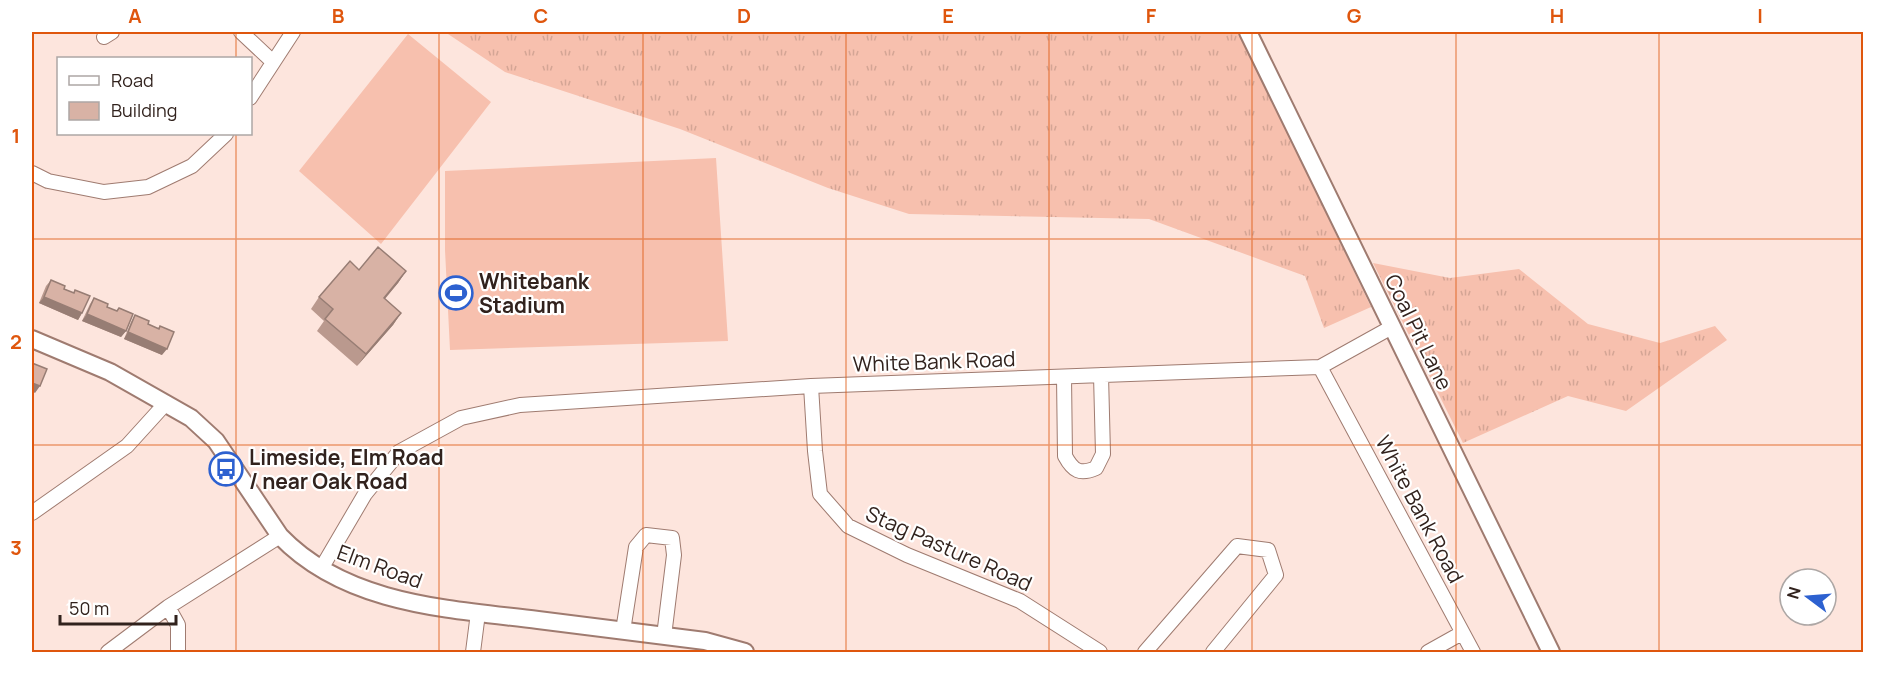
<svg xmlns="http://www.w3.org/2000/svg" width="1895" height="684" font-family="Manrope,sans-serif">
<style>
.grass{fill:url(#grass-tufts)}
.garden{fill:#f7c0ae}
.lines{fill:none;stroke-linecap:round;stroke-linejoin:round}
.minor-casing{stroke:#9f7b70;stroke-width:16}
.tertiary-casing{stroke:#9f7b70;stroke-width:20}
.minor{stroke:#fff;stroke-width:14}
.tertiary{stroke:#fff;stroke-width:16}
.wall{fill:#ba998e}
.shaded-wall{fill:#977d74}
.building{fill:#d8b2a5;stroke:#977d74;stroke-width:1.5}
.grid{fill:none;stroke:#df560d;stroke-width:1.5;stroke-opacity:0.55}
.labels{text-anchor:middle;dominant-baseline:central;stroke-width:4.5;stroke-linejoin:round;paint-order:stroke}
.poi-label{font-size:21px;font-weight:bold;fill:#31221d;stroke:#fff;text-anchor:start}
.street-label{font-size:21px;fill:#31221d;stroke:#fff}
.neatline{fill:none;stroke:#df560d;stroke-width:2}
.grid-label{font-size:20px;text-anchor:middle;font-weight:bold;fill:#df560d}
</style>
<defs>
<pattern id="grass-tufts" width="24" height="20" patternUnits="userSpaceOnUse" patternTransform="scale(1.5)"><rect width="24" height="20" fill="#f7c0ae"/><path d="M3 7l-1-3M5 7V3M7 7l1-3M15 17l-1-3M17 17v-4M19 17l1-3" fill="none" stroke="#d4a595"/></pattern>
</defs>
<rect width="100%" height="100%" fill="#fde5dd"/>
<path class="grass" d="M445 32H1239L1371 307 1324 328 1305 276 1149 219 909 214 828 188 680 129 505 72Z
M1373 263 1450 278 1519 269 1588 324 1660 343 1715 326 1727 340 1626 411 1568 396 1463 443Z"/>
<path class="garden" d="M408 34 491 102 381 244 299 171Z
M716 158 728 341 450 350 445 250V171Z"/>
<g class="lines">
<defs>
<path id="minor" d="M241 32 272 61
M104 37 112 32
M250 98 293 32
M32 173 48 181 104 192 148 187 192 166 226 134
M1320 367 1392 327
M1064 377 1065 456C1073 471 1080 475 1096 468L1103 454 1101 375
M811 386 815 451 820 494 848 526 907 555 1020 601 1100 652
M32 513 127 446 166 403
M321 569 365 494 399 452 461 418 520 405 811 386 1320 367 1473 652
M168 607 178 625V652
M623 631 636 547 646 535 672 538 674 555 664 636
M108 652 168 607 280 536
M473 652 478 613
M1145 652 1237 546 1268 550 1276 575 1213 652
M1428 652 1462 633"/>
<path id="tertiary" d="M1248 32 1551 652
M32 339 110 372 191 418 216 441 280 536C346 605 449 609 538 620 594 627 649 634 705 641L745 652"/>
</defs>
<use href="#minor" class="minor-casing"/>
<use href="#tertiary" class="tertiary-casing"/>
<use href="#minor" class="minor"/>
<use href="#tertiary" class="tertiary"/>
</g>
<path class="wall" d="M359 270 406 271 398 283 385 299 401 313 393 325 357 366 317 331 324 321 311 309 319 297Z
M51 280 64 289 73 293 75 290 82 313 78 320 39 303 46 286Z
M94 298 107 307 117 311 119 308 126 331 121 337 82 321 90 304Z
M135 315 148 324 158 328 160 326 162 355 124 339 131 322Z"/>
<path class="shaded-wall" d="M406 271 398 283 375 310 384 298Z
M44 297 82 313 78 320 39 303Z
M401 313 393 325 357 366 366 354Z
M87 314 126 331 121 337 82 321Z
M128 332 167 349 162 355 124 339Z
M32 383 40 386 35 393 32 391Z"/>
<path class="building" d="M378 247 406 271 384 298 401 313 366 354 325 319 333 309 319 297 350 261 359 270Z
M51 280 65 286 64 289 74 293 75 290 90 296 82 313 44 297Z
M94 298 108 304 107 307 117 311 119 308 133 314 126 331 87 314Z
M135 315 149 321 148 324 159 329 160 326 174 332 167 349 128 332Z
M32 363 47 369 40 386 32 383Z"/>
<path class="grid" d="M236 32V58M439 32V652M643 32V652M846 32V652M1049 32V652M1252 32V652M1456 32V652M1659 32V652M236 134V652M32 239H1864M32 445H1864"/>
<defs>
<symbol id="stadium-ring" viewBox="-11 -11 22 22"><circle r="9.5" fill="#fff" stroke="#2d61d0" stroke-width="1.5"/><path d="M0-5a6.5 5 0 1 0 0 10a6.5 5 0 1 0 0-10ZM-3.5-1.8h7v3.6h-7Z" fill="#2d61d0"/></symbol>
<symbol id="bus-ring" viewBox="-11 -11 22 22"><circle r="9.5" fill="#fff" stroke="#2d61d0" stroke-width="1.5"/><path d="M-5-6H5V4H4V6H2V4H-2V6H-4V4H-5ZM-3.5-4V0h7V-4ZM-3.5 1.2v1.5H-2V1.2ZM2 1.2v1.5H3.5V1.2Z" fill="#2d61d0"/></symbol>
</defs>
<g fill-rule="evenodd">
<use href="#stadium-ring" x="437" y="274" width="38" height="38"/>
<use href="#bus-ring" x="207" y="450" width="38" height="38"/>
</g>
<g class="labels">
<g class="poi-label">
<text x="479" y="281">Whitebank<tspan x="479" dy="24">Stadium</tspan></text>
<text x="249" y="457">Limeside, Elm Road<tspan x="249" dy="24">/ near Oak Road</tspan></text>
</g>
<g class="street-label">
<text transform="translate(1419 332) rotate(64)">Coal Pit Lane</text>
<text transform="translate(934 361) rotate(-2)">White Bank Road</text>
<text transform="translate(1420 509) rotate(62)">White Bank Road</text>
<text transform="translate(949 548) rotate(24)">Stag Pasture Road</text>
<text transform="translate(380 566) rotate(20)">Elm Road</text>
</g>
</g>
<rect width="1895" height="684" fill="none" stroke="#ffffff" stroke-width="66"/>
<rect x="57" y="57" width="195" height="78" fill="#ffffff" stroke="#ada7a5" stroke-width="1.5"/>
<rect x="69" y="76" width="30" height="9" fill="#ffffff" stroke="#ada7a5" stroke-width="1.5"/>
<text x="111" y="87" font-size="18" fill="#31221d">Road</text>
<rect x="69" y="102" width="30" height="18" fill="#d8b2a5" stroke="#ada7a5" stroke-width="1.5"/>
<text x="111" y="117" font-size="18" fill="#31221d">Building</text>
<g transform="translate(1808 597) rotate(286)"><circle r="28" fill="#ffffff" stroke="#ada7a5" stroke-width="1.5"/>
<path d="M0-4.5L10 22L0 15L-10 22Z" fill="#2d61d0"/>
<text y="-9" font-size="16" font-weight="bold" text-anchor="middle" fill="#31221d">N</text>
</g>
<path d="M60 615v9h116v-9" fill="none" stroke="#31221d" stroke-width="3"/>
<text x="69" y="615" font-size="18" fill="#31221d" stroke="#ffffff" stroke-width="4.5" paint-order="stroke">50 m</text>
<rect x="33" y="33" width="1829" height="618" class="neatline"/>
<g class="grid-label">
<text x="135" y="23">A</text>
<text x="338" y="23">B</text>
<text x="541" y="23">C</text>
<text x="744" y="23">D</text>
<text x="948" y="23">E</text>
<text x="1151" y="23">F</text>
<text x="1354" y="23">G</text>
<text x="1557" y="23">H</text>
<text x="1760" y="23">I</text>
<text x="16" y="143">1</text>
<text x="16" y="349">2</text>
<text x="16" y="555">3</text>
</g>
</svg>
